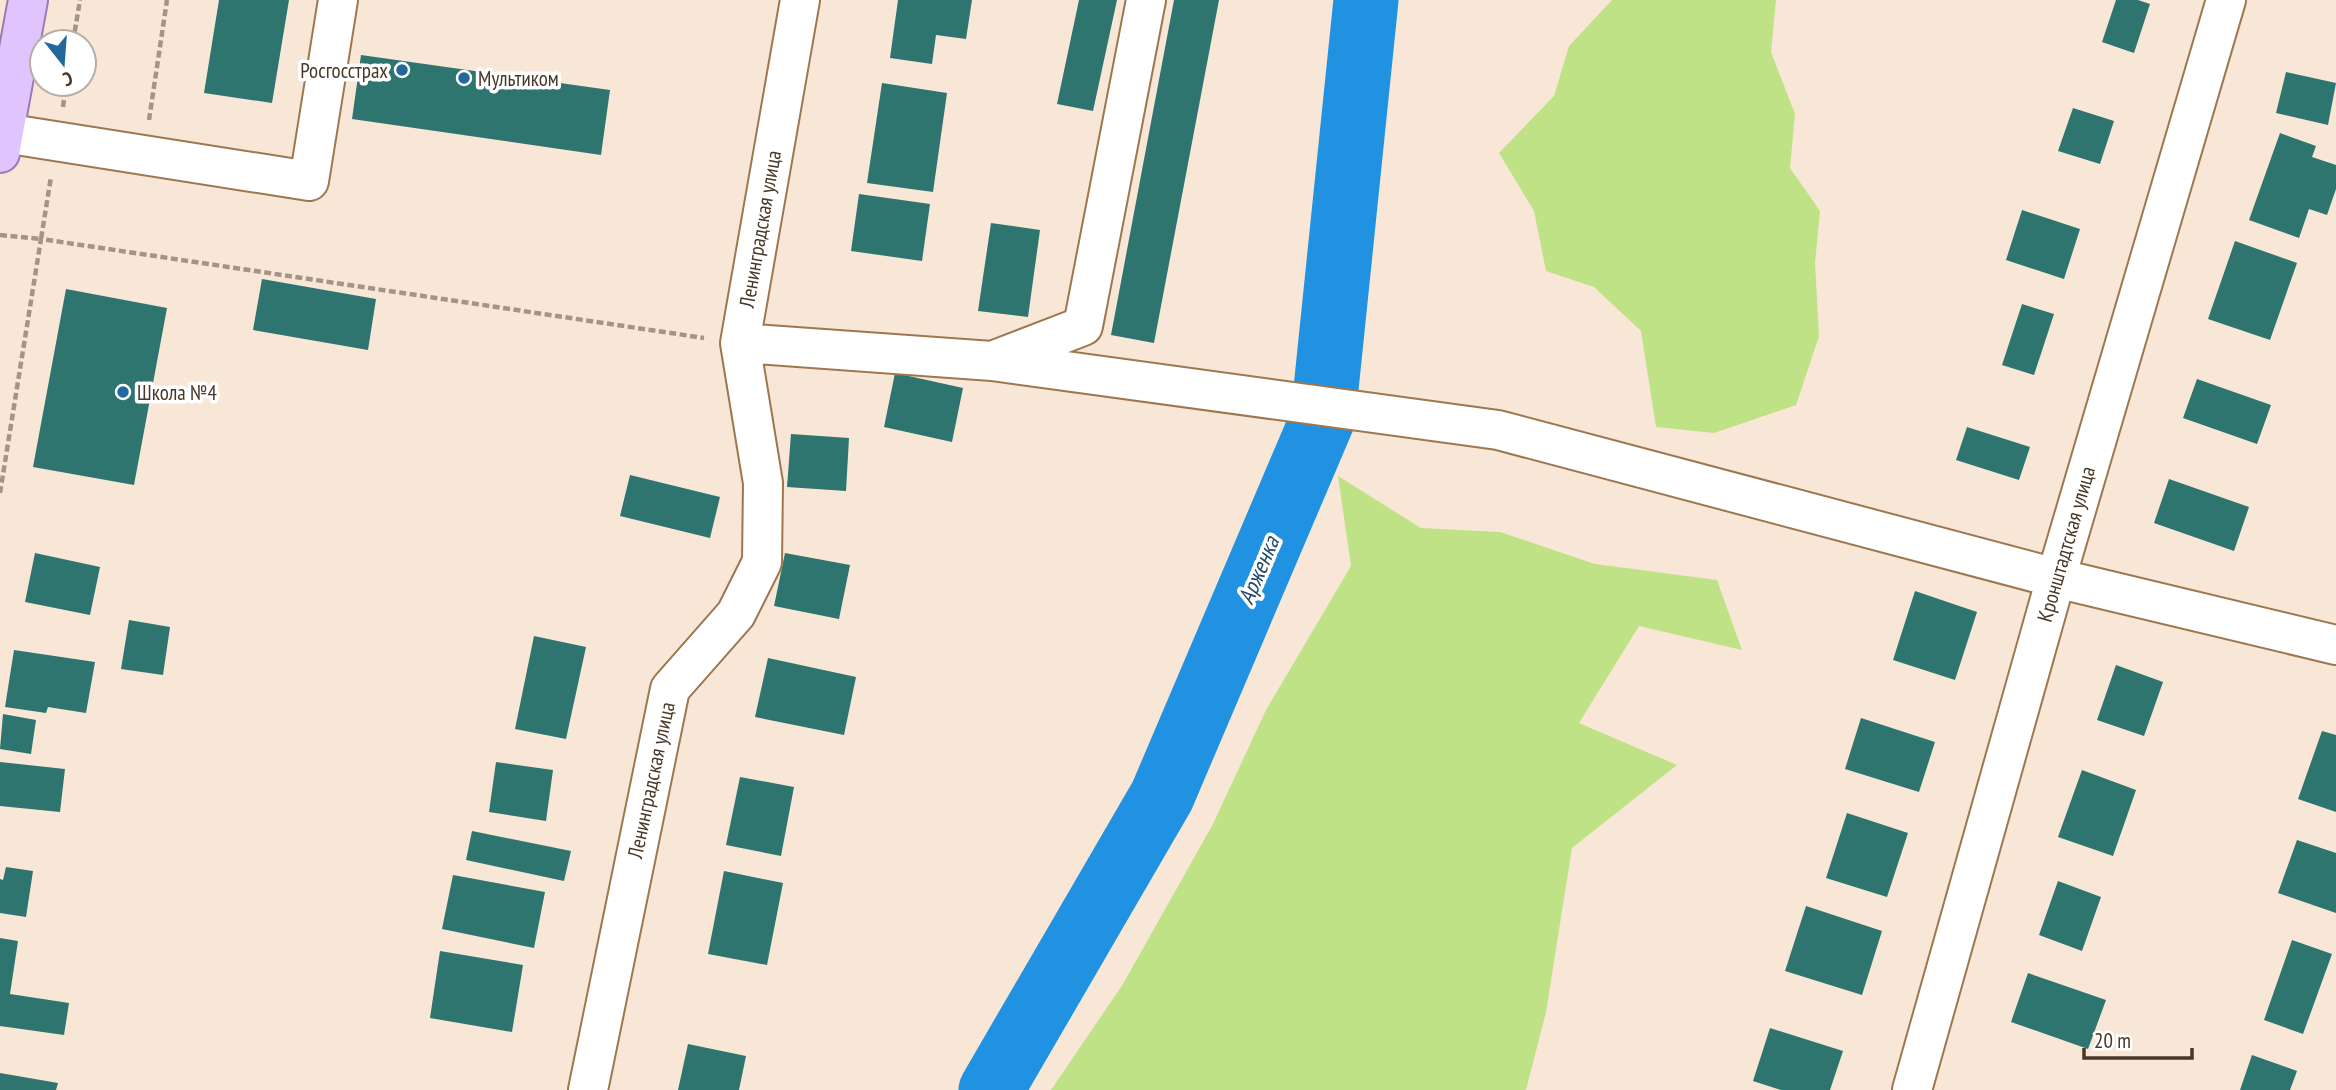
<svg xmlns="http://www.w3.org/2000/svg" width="2336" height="1090" font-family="'PT Sans Narrow',sans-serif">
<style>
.green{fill:#bfe286}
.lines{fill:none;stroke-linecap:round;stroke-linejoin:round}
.river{stroke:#2192e1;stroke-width:65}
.building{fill:#2d756e}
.minor-casing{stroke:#9d7750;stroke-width:42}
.major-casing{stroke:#9e7ab1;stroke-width:42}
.path{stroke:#a59483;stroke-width:4.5;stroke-dasharray:7 3.5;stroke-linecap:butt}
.minor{stroke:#fff;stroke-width:38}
.major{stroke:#e0c4fd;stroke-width:38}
.poi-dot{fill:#23689c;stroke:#fff;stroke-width:2.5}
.labels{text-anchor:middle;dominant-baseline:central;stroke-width:7;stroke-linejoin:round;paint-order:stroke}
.poi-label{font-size:21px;fill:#493827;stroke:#fff;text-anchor:start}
.street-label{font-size:21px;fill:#493827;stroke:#fff}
.water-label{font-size:23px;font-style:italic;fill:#20496a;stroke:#fff}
</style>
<rect width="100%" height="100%" fill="#f8e7d7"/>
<path class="green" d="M1612 0H1776L1771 52 1795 114 1790 168 1820 211 1815 263 1819 336 1796 405 1714 433 1656 427 1641 331 1594 287 1546 271 1534 211 1499 153 1554 96 1569 46Z
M1338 476 1421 528 1500 532 1595 564 1717 580 1742 650 1639 626 1579 723 1677 765 1572 848 1546 1012 1526 1090H1051L1123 984 1213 824 1266 710 1351 566Z"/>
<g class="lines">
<path class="river" d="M991 1090 1162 796 1323 418 1366 0"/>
</g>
<path class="building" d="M219 0H289L272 103 204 93Z
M898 0H972L966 39 936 35 932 64 890 58Z
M1079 0H1117L1093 111 1057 104Z
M1174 0H1219L1154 343 1111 335Z
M2116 0H2138L2150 4 2134 53 2102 42Z
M361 55 610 90 601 155 352 119Z
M2286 72 2336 83 2328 125 2276 113Z
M882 83 947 93 933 192 867 183Z
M2073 108 2114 121 2100 164 2058 151Z
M2280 133 2316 146 2312 157 2336 165V189L2327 215 2309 209 2299 238 2249 220Z
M859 194 930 204 922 261 851 251Z
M2022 210 2080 229 2064 279 2006 260Z
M991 223 1040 230 1028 317 978 311Z
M2235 241 2297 263 2270 340 2208 319Z
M262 279 376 299 368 350 253 330Z
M66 289 167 308 134 485 33 467Z
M2022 304 2054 314 2034 375 2002 365Z
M895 373 963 388 952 442 884 427Z
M2197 379 2271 405 2257 444 2183 418Z
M1967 427 2030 447 2019 480 1956 460Z
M791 434 849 438 846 491 787 487Z
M630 475 720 497 710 538 620 516Z
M2169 479 2249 507 2234 551 2154 523Z
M35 553 100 567 90 615 25 602Z
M785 553 850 565 839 619 774 606Z
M1915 591 1977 612 1955 680 1893 660Z
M129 620 170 627 163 675 121 669Z
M534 636 586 647 566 739 515 729Z
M14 650 95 662 86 713 48 707 46 713 5 707Z
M768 658 856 677 844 735 755 717Z
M2116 665 2163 682 2144 736 2097 720Z
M3 714 36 720 31 754 0 749Z
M1861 718 1935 742 1919 792 1845 769Z
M2322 731 2336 735V812L2298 799Z
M0 762 65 769 60 812 0 806Z
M496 762 553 770 546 821 489 812Z
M2082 770 2136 790 2113 856 2058 837Z
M740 777 794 787 781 856 726 845Z
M1847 813 1908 833 1887 897 1826 878Z
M472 831 571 851 564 881 466 860Z
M2297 840 2336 853V913L2278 893Z
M6 867 33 871 26 917 0 913V879L3 880Z
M724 871 783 883 767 965 708 954Z
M453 875 545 892 534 948 442 929Z
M2058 881 2101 897 2082 951 2039 935Z
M1806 906 1882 931 1862 995 1785 971Z
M0 938 18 941 10 994 69 1003 64 1035 0 1026Z
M2292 940 2332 954 2303 1034 2264 1020Z
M440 951 523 965 512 1032 430 1018Z
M2028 973 2106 1000 2088 1049 2011 1022Z
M1770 1028 1843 1051 1830 1090H1781L1753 1081Z
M688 1044 746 1056 739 1090H678Z
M2252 1055 2297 1071 2290 1090H2240Z
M0 1073 58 1083 56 1090H0Z"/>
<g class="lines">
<defs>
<path id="minor" d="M4 133 309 181 338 0
M740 343 992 361 1083 326 1146 0
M992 361 1498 430 2056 578 2336 645
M588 1090 670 689 736 614 762 562 763 483 740 343 800 0
M1912 1090 2056 578 2226 0"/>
<path id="major" d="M0 153 28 0"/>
</defs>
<use href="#minor" class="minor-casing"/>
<use href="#major" class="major-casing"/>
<path class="path" d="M73 42 80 0
M63 107 66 84
M149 120 167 0
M0 235 41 239 51 177
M0 493 41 239 704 338"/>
<use href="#minor" class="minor"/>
<use href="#major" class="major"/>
</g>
<g class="poi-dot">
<circle cx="402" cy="70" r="7"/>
<circle cx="464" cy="78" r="7"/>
<circle cx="123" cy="392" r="7"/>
</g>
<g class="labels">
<g class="poi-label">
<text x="388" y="70" text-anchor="end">Росгосстрах</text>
<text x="478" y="78">Мультиком</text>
<text x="137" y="392">Школа №4</text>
</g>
<g class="street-label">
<text transform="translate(760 229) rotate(-80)">Ленинградская улица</text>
<text transform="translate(2066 544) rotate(-74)">Кронштадтская улица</text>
<text transform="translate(651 780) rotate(-78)">Ленинградская улица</text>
</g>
<g class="water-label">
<text transform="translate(1258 570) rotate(-67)">Арженка</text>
</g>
</g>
<g transform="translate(63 63) rotate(163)"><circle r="33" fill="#ffffff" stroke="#b6afa9" stroke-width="2"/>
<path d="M0-5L12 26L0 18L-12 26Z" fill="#23689c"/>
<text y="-10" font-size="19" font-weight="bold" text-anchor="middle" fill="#493827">С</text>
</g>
<path d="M2084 1048v10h108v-10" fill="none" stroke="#493827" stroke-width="3.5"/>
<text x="2094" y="1048" font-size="21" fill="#493827" stroke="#ffffff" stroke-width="5" paint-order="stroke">20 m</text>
</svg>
